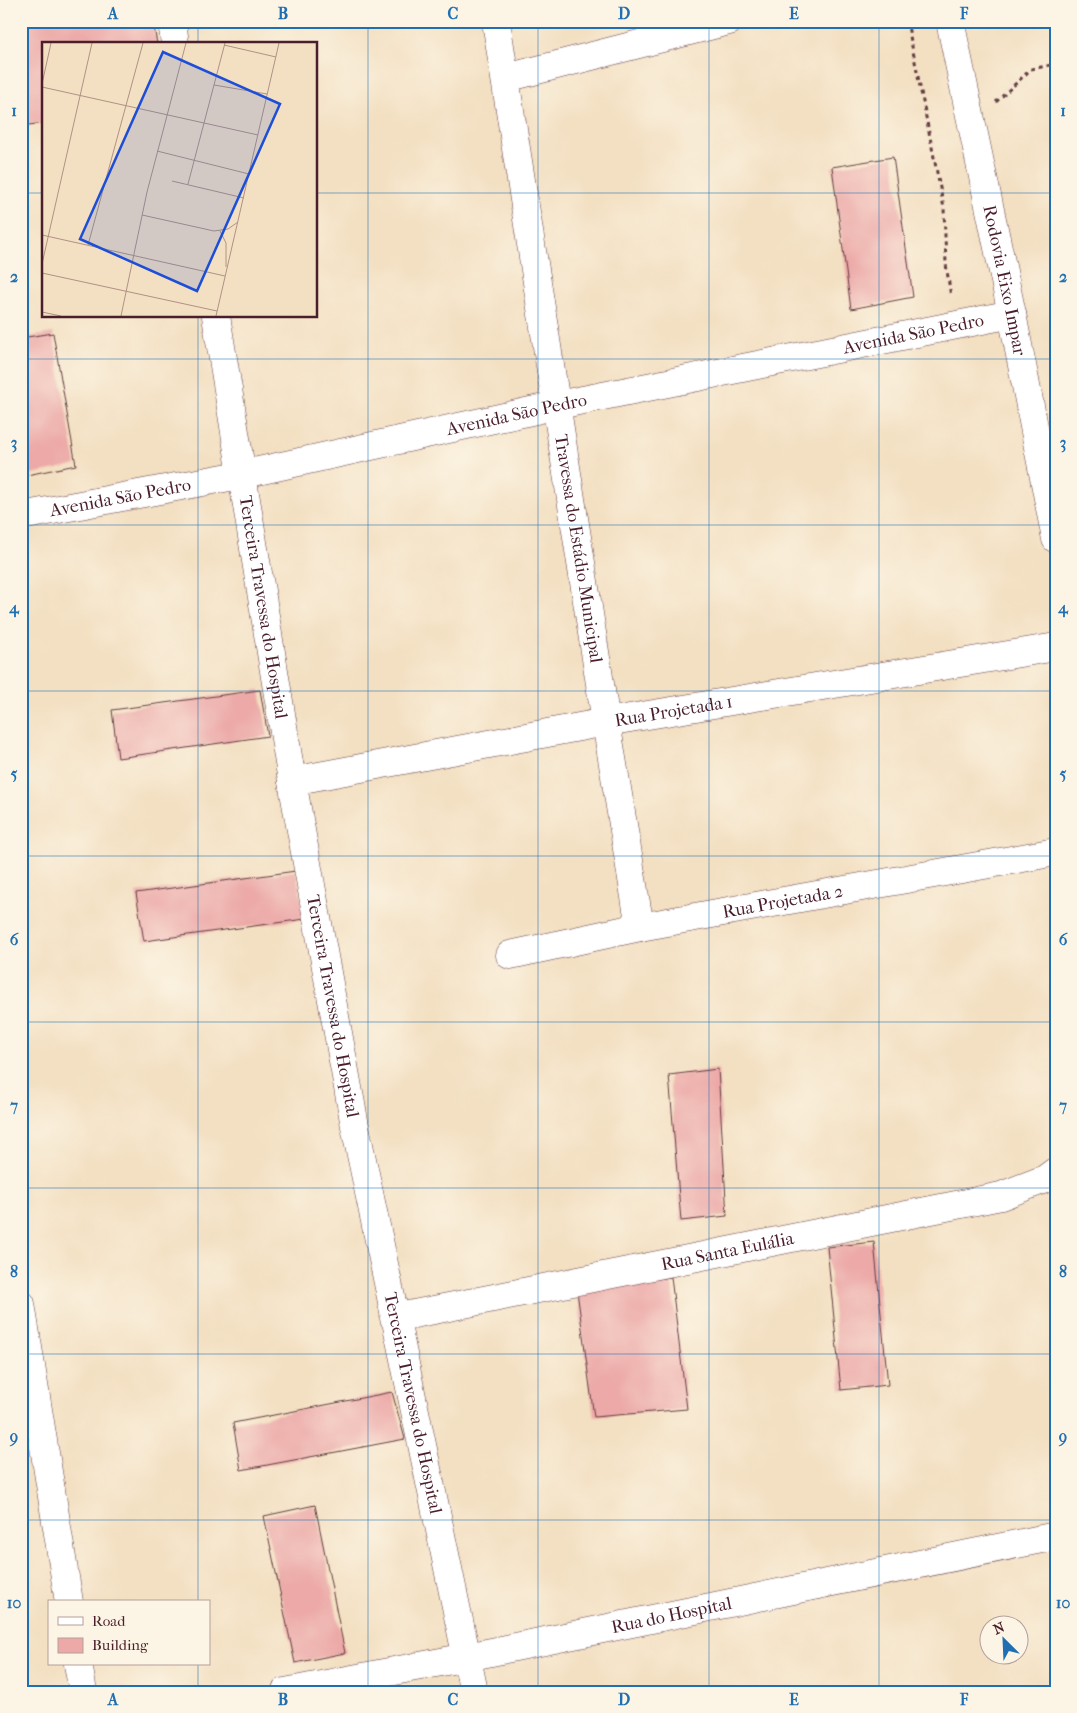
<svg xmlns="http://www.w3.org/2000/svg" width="1077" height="1713" font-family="'IM FELL French Canon',serif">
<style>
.building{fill:#eca9a7}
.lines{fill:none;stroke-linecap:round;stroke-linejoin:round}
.minor-casing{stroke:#633c42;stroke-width:29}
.tertiary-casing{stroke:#633c42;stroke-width:29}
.path{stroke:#633c42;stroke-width:3;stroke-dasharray:4 4;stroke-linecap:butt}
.minor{stroke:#fff;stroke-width:28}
.tertiary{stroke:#fff;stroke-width:28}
.grid{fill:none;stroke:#1f6fb2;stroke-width:1;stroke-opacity:0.55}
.labels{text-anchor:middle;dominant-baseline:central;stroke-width:4;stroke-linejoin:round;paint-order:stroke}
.street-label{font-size:18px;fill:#4a1f2b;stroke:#fcf5e5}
.inset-road{fill:none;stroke:#af9285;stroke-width:1}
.view{fill:#1d4ed8;fill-opacity:0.15;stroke:#1d4ed8;stroke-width:2.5}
.inset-edge{fill:none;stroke:#4a1f2b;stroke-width:2.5}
.neatline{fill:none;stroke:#1f6fb2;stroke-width:2}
.grid-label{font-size:16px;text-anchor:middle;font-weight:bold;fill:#1f6fb2}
</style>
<rect width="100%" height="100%" fill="#fcf5e5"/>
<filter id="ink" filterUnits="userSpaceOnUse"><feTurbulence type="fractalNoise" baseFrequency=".02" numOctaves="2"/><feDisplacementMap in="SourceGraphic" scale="10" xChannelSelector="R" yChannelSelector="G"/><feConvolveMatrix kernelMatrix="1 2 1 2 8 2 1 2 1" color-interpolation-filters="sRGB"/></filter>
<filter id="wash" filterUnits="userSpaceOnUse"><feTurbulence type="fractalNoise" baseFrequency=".0096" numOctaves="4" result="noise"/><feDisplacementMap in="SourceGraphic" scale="20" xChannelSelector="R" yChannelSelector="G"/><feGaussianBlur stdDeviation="1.12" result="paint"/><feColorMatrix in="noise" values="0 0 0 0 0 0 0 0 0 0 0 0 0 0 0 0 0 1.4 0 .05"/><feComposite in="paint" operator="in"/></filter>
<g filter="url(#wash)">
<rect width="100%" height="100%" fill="#f3dfc1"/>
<g id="blocks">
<path class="building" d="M35 21H153L157 44H44V123L21 126V23Z
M893 157 913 297 851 309 832 167Z
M53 333 76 465 27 475 21 442V338Z
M260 690 268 736 118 758 112 710Z
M296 871 305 919 144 941 136 893Z
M718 1069 727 1216 681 1221 669 1075Z
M874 1242 888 1385 841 1390 827 1247Z
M671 1277 687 1409 594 1417 577 1291Z
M392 1392 405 1439 241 1470 233 1423Z
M315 1505 345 1653 295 1663 264 1516Z
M1022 1687V1692H994V1691Z"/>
</g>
</g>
<g filter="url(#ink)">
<use href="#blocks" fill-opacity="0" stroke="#633c42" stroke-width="1"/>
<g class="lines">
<defs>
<g id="minor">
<path d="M172 21 175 44"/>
<path id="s1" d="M496 21 606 722 640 927"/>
<path d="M506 78 729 21"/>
<path id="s2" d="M216 316 292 781 355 1126 474 1692"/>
<path id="s3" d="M21 516 240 475 558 405 1012 314"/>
<path id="s4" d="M292 781 606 722 1056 647"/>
<path id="s5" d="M510 955 640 927 1056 852"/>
<path d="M21 1304 69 1602"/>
<path id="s6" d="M394 1318 1001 1196 1045 1179 1056 1171"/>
<path d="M78 1664 83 1692"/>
<path id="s7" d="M285 1692 467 1657 1056 1536"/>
</g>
<g id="tertiary">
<path id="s8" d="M950 21 1012 314 1056 539"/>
</g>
</defs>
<use href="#minor" class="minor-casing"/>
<use href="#tertiary" class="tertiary-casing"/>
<path class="path" d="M907 21 944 208 946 264 951 297
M996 102 1031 69 1056 64"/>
<use href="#minor" class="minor"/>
<use href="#tertiary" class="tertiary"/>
</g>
</g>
<path class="grid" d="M198 21V44M368 21V1692M538 21V1692M709 21V1692M879 21V1692M21 193H44M316 193H1056M198 316V1602M21 359H1056M21 525H1056M21 691H1056M21 856H1056M21 1022H1056M21 1188H1056M21 1354H1056M21 1520H1056M198 1664V1692"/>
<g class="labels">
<g class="street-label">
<text stroke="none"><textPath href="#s8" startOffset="265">Rodovia Eixo Impar</textPath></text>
<text stroke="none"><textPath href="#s3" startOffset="911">Avenida São Pedro</textPath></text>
<text stroke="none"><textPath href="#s3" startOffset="506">Avenida São Pedro</textPath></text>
<text stroke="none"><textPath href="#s3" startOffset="101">Avenida São Pedro</textPath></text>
<text stroke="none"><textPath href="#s1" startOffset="534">Travessa do Estádio Municipal</textPath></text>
<text stroke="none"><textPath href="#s2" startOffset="295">Terceira Travessa do Hospital</textPath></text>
<text stroke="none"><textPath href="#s4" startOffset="388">Rua Projetada 1</textPath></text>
<text stroke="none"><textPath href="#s5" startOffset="278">Rua Projetada 2</textPath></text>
<text stroke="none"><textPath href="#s2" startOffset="700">Terceira Travessa do Hospital</textPath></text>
<text stroke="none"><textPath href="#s6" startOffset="340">Rua Santa Eulália</textPath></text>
<text stroke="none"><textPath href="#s2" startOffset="1105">Terceira Travessa do Hospital</textPath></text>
<text stroke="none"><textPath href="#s7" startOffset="394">Rua do Hospital</textPath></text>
</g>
</g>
<g transform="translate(42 42)">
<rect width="275" height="275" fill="#f3dfc1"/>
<path class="inset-road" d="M182 3 234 15M0 42 9 1M172 43 225 52M0 45 216 93M115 109 207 132M130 139 202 156M146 142 183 1M100 173 172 189 186 187 196 180M178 189 184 201V225M0 193 183 234M46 203 101 1M0 222 50 1M0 231 175 269M0 270 19 274M79 274 105 150 144 1M174 274 237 1"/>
<path class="view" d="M121 10 238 62 155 249 38 197Z"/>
<rect width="275" height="275" class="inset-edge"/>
</g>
<rect width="1077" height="1713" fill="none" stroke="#fcf5e5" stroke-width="55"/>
<rect x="48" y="1600" width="162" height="65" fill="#fcf5e5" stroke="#b59f9b"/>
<rect x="58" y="1617" width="25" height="8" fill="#ffffff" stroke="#b59f9b"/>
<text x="92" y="1626" font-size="15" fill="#4a1f2b">Road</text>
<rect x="58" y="1638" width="25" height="15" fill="#eca9a7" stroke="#b59f9b"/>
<text x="92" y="1650" font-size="15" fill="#4a1f2b">Building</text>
<g transform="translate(1004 1640) rotate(336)"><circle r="24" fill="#fcf5e5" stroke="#b59f9b"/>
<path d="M0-4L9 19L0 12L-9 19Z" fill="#1f6fb2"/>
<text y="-8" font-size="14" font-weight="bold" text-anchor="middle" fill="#4a1f2b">N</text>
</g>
<rect x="28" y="28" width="1022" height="1658" class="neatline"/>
<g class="grid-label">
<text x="113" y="19">A</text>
<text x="283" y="19">B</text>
<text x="453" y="19">C</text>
<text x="624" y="19">D</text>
<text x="794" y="19">E</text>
<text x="964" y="19">F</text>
<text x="14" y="116">1</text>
<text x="1063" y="116">1</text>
<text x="14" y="282">2</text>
<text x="1063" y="282">2</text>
<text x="14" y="448">3</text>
<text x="1063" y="448">3</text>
<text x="14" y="613">4</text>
<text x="1063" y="613">4</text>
<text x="14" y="779">5</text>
<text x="1063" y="779">5</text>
<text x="14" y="945">6</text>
<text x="1063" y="945">6</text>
<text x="14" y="1111">7</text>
<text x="1063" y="1111">7</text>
<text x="14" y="1277">8</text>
<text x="1063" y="1277">8</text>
<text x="14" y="1442">9</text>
<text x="1063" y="1442">9</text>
<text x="14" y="1608">10</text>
<text x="1063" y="1608">10</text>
<text x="113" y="1705">A</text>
<text x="283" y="1705">B</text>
<text x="453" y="1705">C</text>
<text x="624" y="1705">D</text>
<text x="794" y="1705">E</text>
<text x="964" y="1705">F</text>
</g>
</svg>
